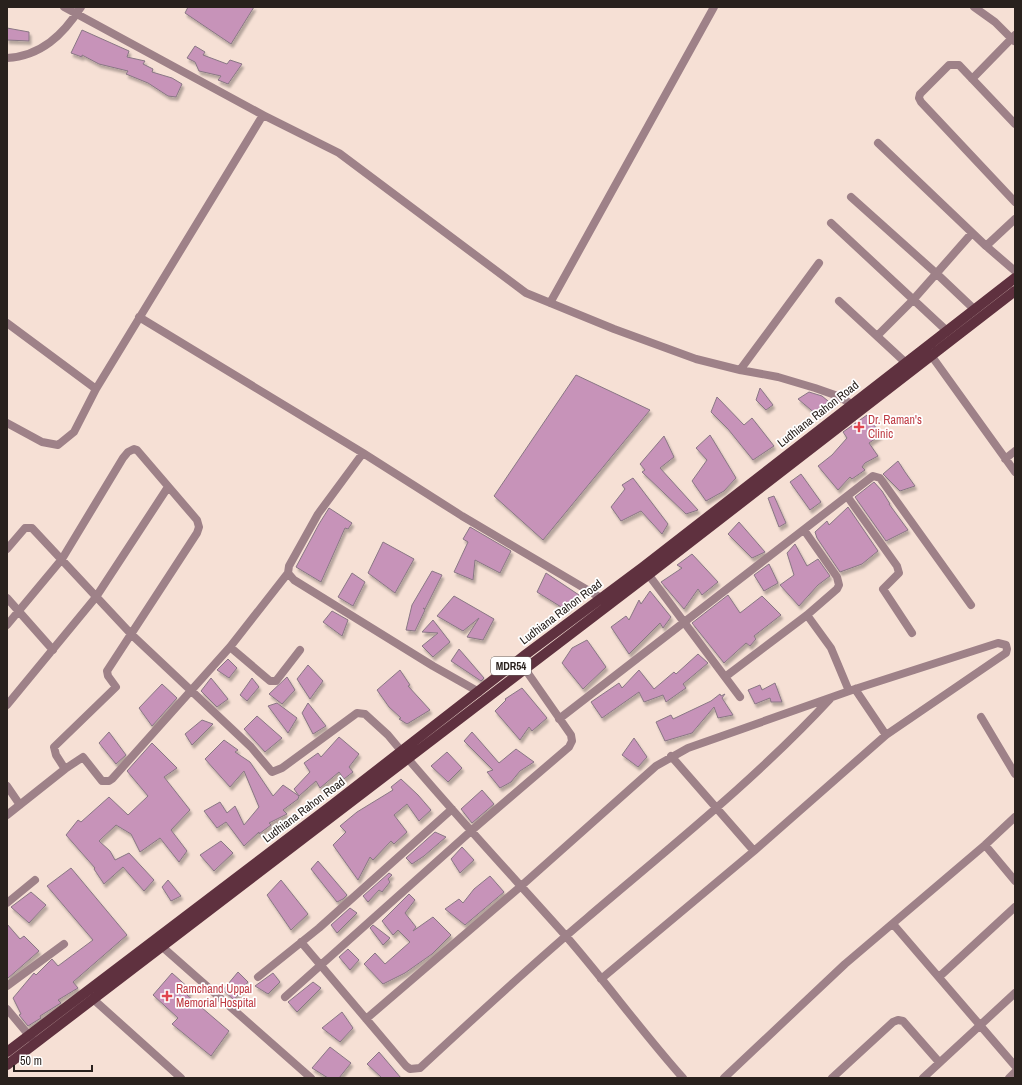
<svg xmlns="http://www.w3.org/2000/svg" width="1022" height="1085" font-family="'Archivo Narrow',sans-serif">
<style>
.building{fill:#c793b9;stroke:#897784;filter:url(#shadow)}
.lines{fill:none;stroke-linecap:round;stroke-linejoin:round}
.minor{stroke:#9e8188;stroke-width:8}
.primary{stroke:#5f313f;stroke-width:10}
.health-dot{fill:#e0444e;stroke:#fff;stroke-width:1.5}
.labels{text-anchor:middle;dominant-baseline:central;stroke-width:3.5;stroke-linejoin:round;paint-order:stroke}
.shield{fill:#fff;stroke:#696461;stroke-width:1}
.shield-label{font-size:11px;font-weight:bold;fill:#29211d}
.street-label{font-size:12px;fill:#29211d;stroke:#fff}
.health-label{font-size:12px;fill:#be3a42;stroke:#fff;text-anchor:start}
</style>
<defs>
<filter id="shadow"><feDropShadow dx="2" dy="3.5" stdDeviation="1" flood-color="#0004"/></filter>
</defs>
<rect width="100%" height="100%" fill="#f6e0d5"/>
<path class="building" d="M188 7H254L231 44 185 13Z
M7 28 29 32V41L7 40Z
M82 30 129 51 127 57 145 61 143 64 153 69 152 72 172 78 182 84 176 97 168 96 148 83 126 74 128 71 99 64 82 55V57L71 53Z
M195 46 205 52 203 55 227 64 230 60 242 64 228 84 218 80 221 76 199 71 195 62 187 58Z
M576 375 650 410 543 540 494 496Z
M760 388 773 405 766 410 756 400Z
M809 392 822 396 828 401 817 415 798 399Z
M717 397 744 425 752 418 774 446 753 460 728 429 711 412Z
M867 415 881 435 869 443 878 456 865 463 862 467 865 470 852 479 850 477 838 490 818 466 832 455 847 438 843 432Z
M710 435 736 478 724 491 706 501 692 481 707 460 696 448Z
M664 436 674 457 660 468 698 510 686 514 642 472 645 470 640 464Z
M898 461 905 472 915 486 900 491 883 474Z
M801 474 821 502 810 510 790 482Z
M633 478 668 524 662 534 641 511 621 521 611 507 625 489 622 485Z
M874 482 882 491 890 504H889L908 530 886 541 855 497Z
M774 496 786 523 779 527 768 498Z
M848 507 878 551 862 564 840 572 817 538 815 532 827 521 829 525Z
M329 508 352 523 348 529 345 528 321 582 296 567 319 524Z
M739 522 765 552 752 558 728 534Z
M470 527 511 551 500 573 475 560 473 580 454 572 468 542 463 539Z
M383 542 414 559 395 593 368 573Z
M795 544 807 566 818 559 830 576 818 585 799 606 780 585 794 575 787 553Z
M692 554 718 582 702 595 698 589 684 609 661 582 682 568 677 565Z
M769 564 778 583 764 591 754 575Z
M432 571 442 575 425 609 423 608 425 610 415 631 406 630 412 605Z
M352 573 365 582 353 606 338 597Z
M546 573 579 595 566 610 537 592Z
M650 591 671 617 663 628 660 623 629 654 611 627 626 616 629 620 639 600 641 604Z
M728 595 740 613 762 596 781 615 754 636 756 639 750 646 746 643 724 663 692 623Z
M454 596 494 619 483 640 467 637 479 618 463 631 437 616Z
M332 611 348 620 342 636 323 622Z
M433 620 450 642 433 657 422 646 438 633 422 632Z
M587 640 606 667 583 689 562 663 572 648Z
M459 649 484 678 481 681 451 661Z
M698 654 708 663 683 684 686 688 666 702 663 695 644 702 639 692 602 718 591 702 619 683 622 688 639 670 654 689 674 672 676 674Z
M228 659 237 668 229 678 217 670Z
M308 665 323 681 310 699 297 679Z
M400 670 410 685 408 686 430 710 407 724 399 719 401 718 389 707 377 690Z
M287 677 295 690 282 704 269 694Z
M211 678 228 699 217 707 201 691Z
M252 678 259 687 247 701 240 695Z
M775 683 782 702H771L770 698 755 704 748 690 760 685 762 690Z
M162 684 177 698 152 726 139 708Z
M522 688 547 718 532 731 529 727 520 740 495 711 506 700 505 699Z
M720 694 721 696 725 694 722 698 733 715 718 718 714 707 692 733 665 741 656 722 671 715 673 719 711 701Z
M277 703 297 718 288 733 268 706Z
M308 703 326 726 313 734 302 713Z
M257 716 282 738 265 752 244 729Z
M202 720 213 724 192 745 185 734Z
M109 732 126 755 116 764 99 743Z
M472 732 499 763 516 749 534 762 520 771 511 782 500 788 487 772 493 770 464 741Z
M339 737 359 754 349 767 353 772 344 779 339 772 320 788 316 781 299 796 294 789 310 772 304 763 318 753 321 757Z
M634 738 647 757 638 767 622 755Z
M224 740 238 750 235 752 250 762 273 796 283 785 299 796 298 799 283 810 287 814 269 823 271 825 259 834V832L244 846 226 822 217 828 204 811 220 802 227 813 235 806 244 825 259 807 244 771 230 787 205 759Z
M152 743 177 768 164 777 190 810 171 830 187 851 179 862 160 838 140 852 131 834 116 825 99 841 110 851 115 860 129 853 154 880 144 891 123 867 104 884 94 869 95 868 66 835 78 820 81 822 109 797 128 815 148 796 127 771Z
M447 752 462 768 448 782 431 766Z
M401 779 418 795 431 810 419 821 407 804 394 815 407 832 394 844 391 841 373 860 370 857 358 880 333 845 346 832 340 826 357 812 393 790 391 787Z
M482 790 494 804 472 823 461 809Z
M435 832 446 837 424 856 412 864 406 858Z
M221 841 233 853 214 871 200 855Z
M462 847 474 860 460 873 451 859Z
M318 861 347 895 343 899 337 902 311 869Z
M71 868 127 935 73 982 78 988 58 1000 61 1003 40 1016 41 1018 28 1026 19 1015 21 1014 13 998 34 973 36 975 52 959 58 966 93 940 47 886Z
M389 873 392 875 388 879 390 882 382 892 379 890 368 902 363 896Z
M490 876 504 892 465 925 445 909 459 899 463 903 474 889Z
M168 880 181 896 171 901 162 887Z
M281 880 308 914 291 930 267 895Z
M31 892 46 905 29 923 11 907Z
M409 894 415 900 405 913 416 927 413 931 433 917 451 935 432 954 405 973 383 984 364 964 375 953 385 964 410 942 398 930 393 935 382 921Z
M350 908 357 913 337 933 331 925Z
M7 924 20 939 24 936 39 951 7 979Z
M373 925 390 938 383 945 370 928Z
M348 949 359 960 350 970 339 957Z
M238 972 248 982 234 1000 223 990Z
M172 973 191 990 187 995 229 1031 211 1056 172 1024 178 1018 153 995Z
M273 973 280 982 268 994 255 986Z
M313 982 321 988 297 1012 288 1002Z
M342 1012 353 1028 340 1042 322 1028Z
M330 1047 351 1063 339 1078H328L312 1068Z
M379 1052 401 1078H382L367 1064Z"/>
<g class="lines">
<path class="minor" d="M64 7 263 115 339 153 526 293 614 329 696 359 740 370 778 377 815 388 835 395 852 404 856 409
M974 7 995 22 1014 41
M7 58C41 56 63 35 81 7
M972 79 1015 35
M1015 124 959 65H949L920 94 919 98 921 102 1015 202
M878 143 986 246 1015 271
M851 197 937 274 975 310
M831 223 947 331
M986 246 1015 219
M839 301 906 363
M550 303 714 7
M139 317 363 453 462 516 601 598
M7 323 96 389 263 115
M878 335 913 300 972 233
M928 351 1015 472
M740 370 819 263
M7 423 42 442 58 445 74 432 96 389
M363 453 318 514 289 566 288 573 294 580 433 666 479 692
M1005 459 1015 451
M847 496 897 566 899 573 883 589 912 633
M7 549 25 528H32L132 635 251 747 272 772 282 768 357 713 365 714 388 735C445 804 506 869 565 935 606 982 642 1032 683 1078
M645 570 740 697
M7 598 53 650
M807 615 831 648 849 691
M7 625 62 559 123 458 128 452 134 449 137 450 197 520 199 527 197 533 107 671 108 676 116 687 54 747 56 755 65 769 7 815
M230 647 270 681H276L300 650
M725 677 807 615 837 589 839 585 837 577 804 530
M855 689 886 735
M7 705 96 597 168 487
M981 717 1015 774
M559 719 873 476 880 478 971 605
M671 756 754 851
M65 769 83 757 102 781H109L112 779 230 647 288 573
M7 786 20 805
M985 845 1015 881
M7 903 35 880
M893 924 1015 1066
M301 942 406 1066 410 1069 420 1068C475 1017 530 966 587 918 670 847 756 779 830 699
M159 944 311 1078
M258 977 319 928 452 809
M939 977 1015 907
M7 986 64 944
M285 997 471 831 569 747 572 741 571 735 525 669
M93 999 181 1078
M7 1009 32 1039
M366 1019 520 887 656 766 688 748 855 689 998 643 1006 645 1007 649 1006 653 886 735 754 851 601 979
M724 1078 845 964 985 845 1015 817
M832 1078 893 1022 898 1020 903 1021 939 1062
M923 1078 1015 993
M1009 1078 1015 1072"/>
<path class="primary" d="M7 1052 332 805 525 655 643 567 1015 278
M7 1065 648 575 1015 291"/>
</g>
<g class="health-dot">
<path d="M857 421h4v4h4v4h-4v4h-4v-4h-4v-4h4z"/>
<path d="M165 990h4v4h4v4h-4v4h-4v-4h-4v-4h4z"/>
</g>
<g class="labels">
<rect class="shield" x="491" y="657" width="40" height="18" rx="3"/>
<g class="shield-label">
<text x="511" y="666">MDR54</text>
</g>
<g class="street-label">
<text transform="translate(818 414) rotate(-38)">Ludhiana Rahon Road</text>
<text transform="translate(561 612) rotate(-37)">Ludhiana Rahon Road</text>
<text transform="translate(304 810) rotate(-37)">Ludhiana Rahon Road</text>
</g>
<g class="health-label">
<text x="868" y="420">Dr. Raman's<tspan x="868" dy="14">Clinic</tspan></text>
<text x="176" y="989">Ramchand Uppal<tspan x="176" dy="14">Memorial Hospital</tspan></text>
</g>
</g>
<rect width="1022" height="1085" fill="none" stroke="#29211d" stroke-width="16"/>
<path d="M14 1065v6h78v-6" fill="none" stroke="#29211d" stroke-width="2"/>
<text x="20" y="1065" font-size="12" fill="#29211d" stroke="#ffffff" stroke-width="3" paint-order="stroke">50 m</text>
</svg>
